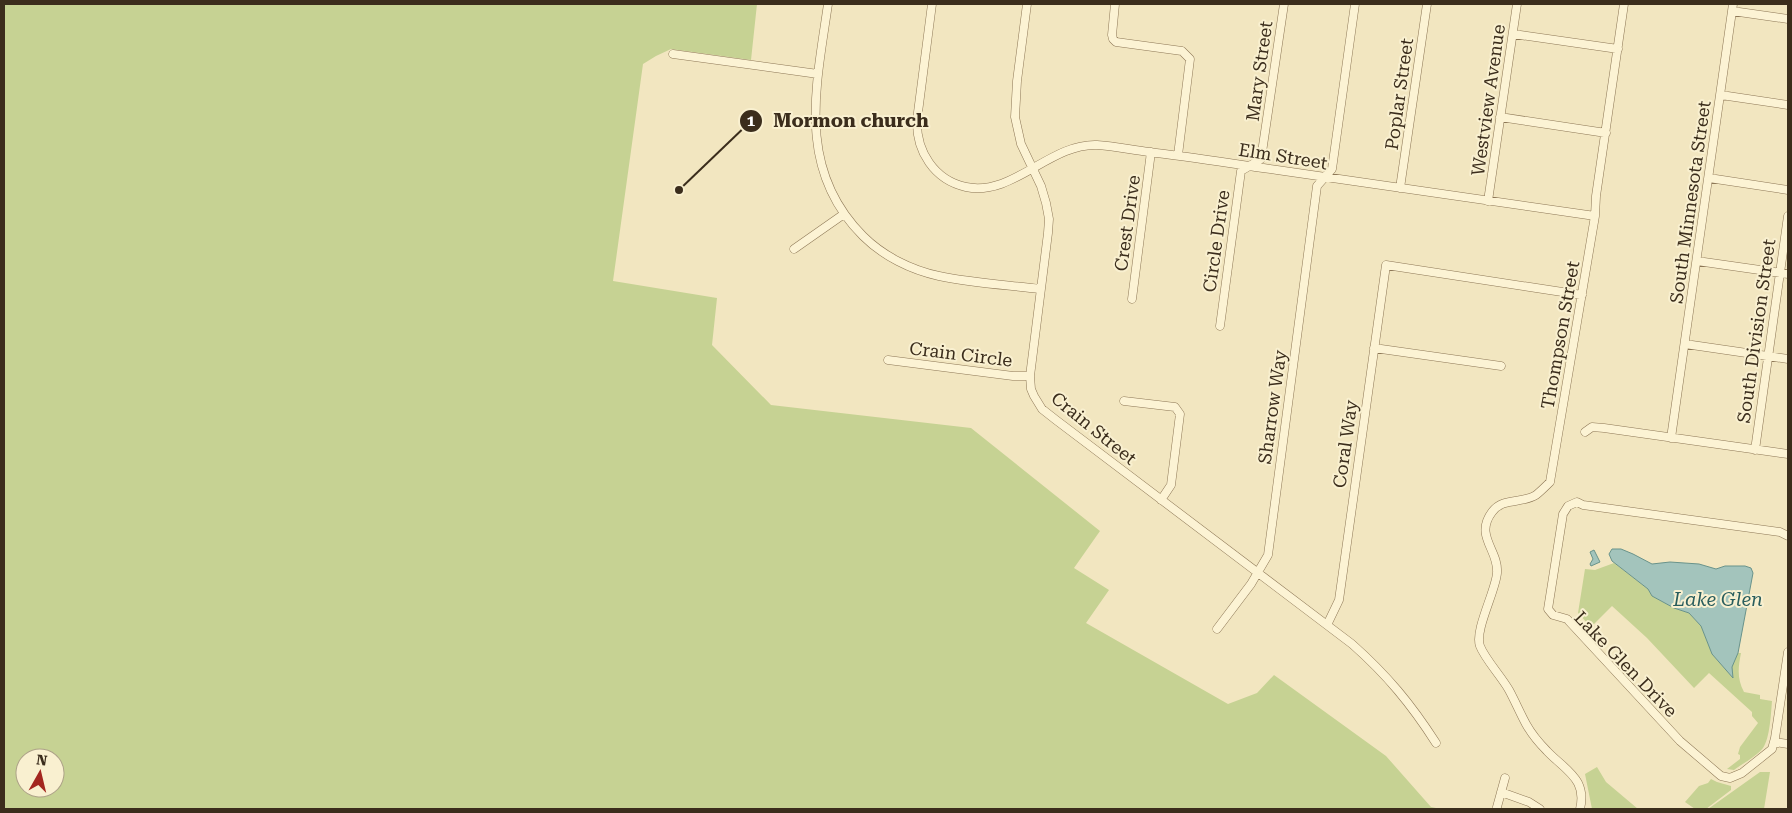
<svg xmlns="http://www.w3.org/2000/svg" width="1792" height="813" font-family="'Roboto Serif',serif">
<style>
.green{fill:#c6d293;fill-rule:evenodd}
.water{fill:#a3c4bc;stroke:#69938b}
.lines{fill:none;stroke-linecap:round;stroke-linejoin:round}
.minor-casing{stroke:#8d7756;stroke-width:9}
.minor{stroke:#fcf3d4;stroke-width:8}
.labels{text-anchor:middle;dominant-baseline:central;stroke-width:4;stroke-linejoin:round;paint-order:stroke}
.street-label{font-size:18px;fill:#3b2d1c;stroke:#f9f0d0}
.water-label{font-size:19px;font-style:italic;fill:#295d5d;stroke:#f9f0d0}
.leader{fill:none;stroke:#3b2d1c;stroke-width:2}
.callout-dot{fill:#3b2d1c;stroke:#f9f0d0;stroke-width:2}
.mark-label{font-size:15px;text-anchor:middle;font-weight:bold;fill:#fff}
.callout-label{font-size:19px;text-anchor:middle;font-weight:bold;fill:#3b2d1c;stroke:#f9f0d0;stroke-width:4;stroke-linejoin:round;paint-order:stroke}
</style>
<rect width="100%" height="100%" fill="#f2e6c0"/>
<path class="green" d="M4 4H757L751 60 671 49 656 56 643 64 613 281 717 298 712 345 771 405 971 428 1100 531 1074 568 1109 590 1086 623 1228 704 1257 693 1274 675 1386 756 1431 807 1441 809H4ZM25 758H55V788H25Z
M1614 563 1648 589 1652 596 1674 608 1689 613 1701 626 1712 654 1733 678 1731 667 1738 653H1741C1738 668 1737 679 1744 692L1760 695V699L1772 701C1771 713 1770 738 1763 748 1756 757 1743 763 1734 770L1727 769 1740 759V755L1738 754 1740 747 1758 723 1752 716V712L1709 673 1694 688 1647 638 1612 606 1591 627 1578 613 1585 569 1595 570Z
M1597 767 1606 782 1638 809H1592L1585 774Z
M1760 772H1770L1764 809H1708Z
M1711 779 1717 782 1731 786V790L1706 809H1695L1685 802 1699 786 1708 783Z"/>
<path class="water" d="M1612 549H1621L1633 554 1652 564 1670 562 1699 564 1716 569 1725 566H1745L1751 568 1753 573 1738 653 1732 667 1733 678 1712 654 1701 626 1689 613 1674 608 1652 596 1648 589 1612 561 1609 554Z
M1594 550 1600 562 1591 566 1590 564 1593 559 1590 552Z"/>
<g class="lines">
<defs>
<path id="minor" d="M828 4C816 87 796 169 863 236 883 256 911 270 939 276 972 283 1007 285 1040 289
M932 4 917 120C916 151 934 180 966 187 1013 197 1050 143 1097 145 1114 146 1132 150 1149 152 1192 157 1234 164 1277 170 1383 186 1489 201 1595 216
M1027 4 1017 81 1015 117 1021 144 1041 186 1046 203 1049 219 1048 233 1030 376 1031 389 1034 396 1042 409 1056 420 1352 644C1387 675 1411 704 1436 743
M1115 4 1112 35 1113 39 1116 42 1182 51 1190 59 1178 155
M1732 11 1788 19
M1513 34 1618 49
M673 54 818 74
M1721 95 1788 105
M1500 117 1606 133
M1709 178 1788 190
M1400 188 1427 4
M1488 201 1517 4
M794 249 844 214
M1697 261 1788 274
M1132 299 1151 152
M1220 326 1241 171 1261 159 1284 4
M1685 344 1788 359
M1374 348 1501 366
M888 360 1013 376H1030
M1124 401 1175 407 1180 414 1172 477 1171 485 1161 500
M1585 432 1592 427 1604 428 1788 454
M1671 438 1733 4
M1755 450 1788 216
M1788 536 1780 532 1583 505 1577 502 1568 506 1563 514 1548 609 1553 615 1567 619 1680 741 1721 776 1730 778 1742 773 1772 749 1775 738 1788 652
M1327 625 1339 600 1386 265 1582 295
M1217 629 1251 584 1268 555 1317 186 1332 169 1355 4
M1774 742 1788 744
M1501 792 1529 802 1540 809
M1497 807 1505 778
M1580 809C1582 801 1582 791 1578 783 1571 770 1557 762 1547 751 1539 743 1531 733 1526 724 1520 713 1515 701 1509 690 1501 676 1485 659 1480 646 1474 631 1496 590 1497 573 1499 550 1474 536 1492 512 1503 497 1522 504 1536 495 1541 491 1546 486 1550 482L1595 216 1596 196 1624 4"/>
</defs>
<use href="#minor" class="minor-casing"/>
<use href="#minor" class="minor"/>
</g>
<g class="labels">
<g class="street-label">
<text transform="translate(1259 71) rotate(-82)">Mary Street</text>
<text transform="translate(1399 94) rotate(-82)">Poplar Street</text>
<text transform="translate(1488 100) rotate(-82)">Westview Avenue</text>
<text transform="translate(1283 156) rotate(9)">Elm Street</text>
<text transform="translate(1690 202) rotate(-82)">South Minnesota Street</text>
<text transform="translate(1127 223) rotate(-82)">Crest Drive</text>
<text transform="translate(1216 241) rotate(-82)">Circle Drive</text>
<text transform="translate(1756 331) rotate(-82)">South Division Street</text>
<text transform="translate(1560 335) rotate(-80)">Thompson Street</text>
<text transform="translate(961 354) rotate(7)">Crain Circle</text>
<text transform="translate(1272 407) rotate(-82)">Sharrow Way</text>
<text transform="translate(1094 428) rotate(39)">Crain Street</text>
<text transform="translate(1345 444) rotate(-82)">Coral Way</text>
<text transform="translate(1626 664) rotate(46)">Lake Glen Drive</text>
</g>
<g class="water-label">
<text x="1718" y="599">Lake Glen</text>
</g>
</g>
<path class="leader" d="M679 190L751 121"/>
<g class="callout-dot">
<circle cx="679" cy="190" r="5"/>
<circle cx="751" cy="121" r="12"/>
</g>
<g class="mark-label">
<text x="751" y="126">1</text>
</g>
<g class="callout-label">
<text x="851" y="127">Mormon church</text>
</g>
<rect width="1792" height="813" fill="none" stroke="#3b2d1c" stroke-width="10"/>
<g transform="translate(40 773) rotate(8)"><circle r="24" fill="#f9f0d0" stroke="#ada288"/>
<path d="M0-4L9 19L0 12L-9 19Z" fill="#a3271f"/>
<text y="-8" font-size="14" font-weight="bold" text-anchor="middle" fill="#3b2d1c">N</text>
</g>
</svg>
